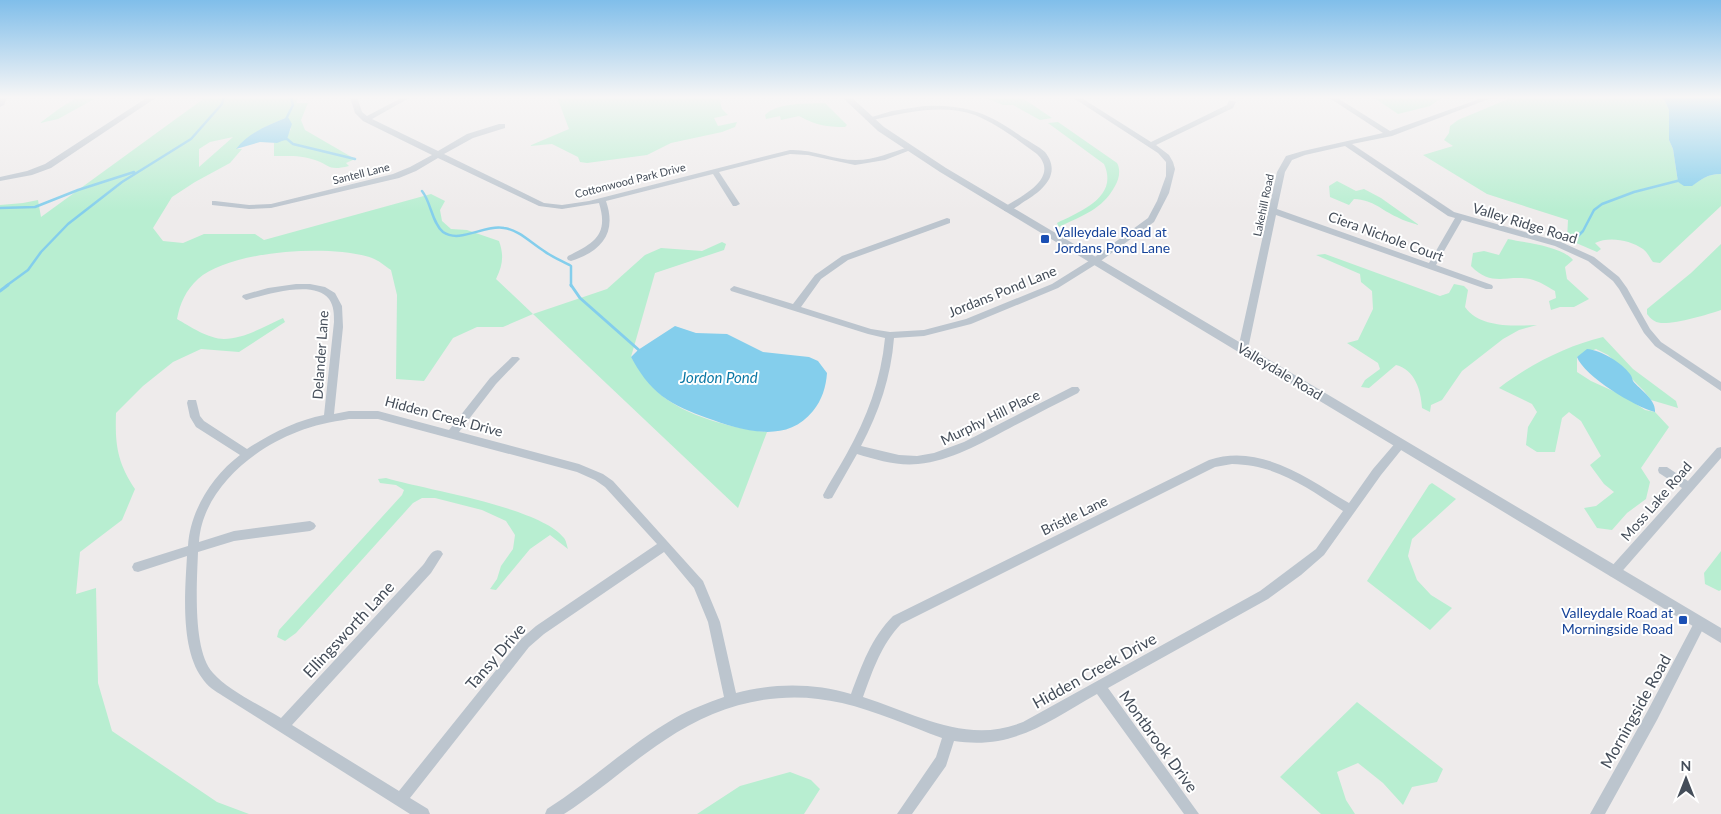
<svg xmlns="http://www.w3.org/2000/svg" width="1721" height="814" font-family="Lato,sans-serif">
<style>
.green{fill:#b8eed1;fill-rule:evenodd}
.water{fill:#84ceec}
.lines{fill:none;stroke-linecap:round;stroke-linejoin:round}
.stream-far1{stroke:#84ceec;stroke-width:2.5}
.stream{stroke:#84ceec;stroke-width:3}
.minor{fill:#bcc5ce;fill-rule:evenodd}
.tertiary{fill:#bcc5ce;fill-rule:evenodd}
.transit-dot{fill:#1a4fb4;stroke:#fff;stroke-width:2}
.labels{text-anchor:middle;dominant-baseline:central;stroke-width:4;stroke-linejoin:round;paint-order:stroke}
.far-street-label{font-size:11px;fill:#444d59;stroke:#fff}
.street-label{font-size:14px;fill:#444d59;stroke:#fff}
.transit-label{font-size:14px;fill:#164399;stroke:#fff;text-anchor:start}
.water-label{font-size:15px;font-style:italic;fill:#0b78a5;stroke:#fff}
.near-street-label{font-size:16px;fill:#444d59;stroke:#fff}
</style>
<rect width="100%" height="100%" fill="#eeebeb"/>
<path class="green" d="M78 97H98L58 119 40 123 60 108Z
M206 97H298L297 103H308L301 120 305 130 355 159 346 163 349 166C328 171 332 166 315 160 302 155 288 156 274 156V143L287 136 291 129 288 117C270 124 249 133 237 149H242L230 163 195 182 172 197 153 228 163 241 183 243 204 234H255L264 240 431 194 445 201 440 210 442 221 451 229 467 230 499 241C504 255 503 265 496 279L533 314 607 289 645 255 661 248 702 251 722 242 726 244 724 250 655 273 631 357C640 370 648 384 660 394 685 416 734 429 767 432L738 508 533 314 503 327H477L453 338 424 381 396 379 397 295 391 270C385 266 378 260 372 258 332 244 230 250 198 279 186 290 180 303 177 319 189 326 209 339 224 339 244 339 265 326 283 318L285 322 239 352 201 349 173 362 143 386 116 413C115 444 117 462 135 489L122 520 80 552 76 594 96 588 98 683 112 731 217 802 249 814H0V205L23 203 38 200 41 217ZM233 137 199 167V149L210 142Z
M557 97H719L722 109 728 115 714 118 718 126 737 122 735 127 722 132 671 143 647 155 587 163 580 162 578 157 552 144 529 146 569 129Z
M984 97H1021L1052 118 1040 120 1013 105H1003Z
M1373 97H1438L1440 99 1430 106 1398 114Z
M1513 97H1663L1669 110V140L1673 149 1678 182 1691 186C1702 179 1707 174 1721 174V206L1660 263 1653 262C1650 258 1647 252 1643 249 1630 240 1609 236 1595 243L1601 249 1597 252 1567 239 1568 220 1487 194 1423 155 1453 146 1444 140 1449 133 1450 126 1458 120Z
M825 103 847 125 845 127C827 127 815 125 799 116L781 120 780 116 766 119 765 115C777 102 808 104 825 103Z
M1058 122 1117 163C1121 170 1119 179 1115 186 1102 210 1083 215 1059 227L1057 223C1081 211 1119 197 1104 164L1048 123Z
M1337 181 1356 191 1364 189 1381 198 1419 225C1412 223 1404 221 1397 217 1381 210 1374 200 1354 199L1349 205 1330 197 1329 186Z
M1508 239C1526 243 1561 246 1573 260L1565 267 1567 279 1589 299 1574 307H1560L1551 310 1549 301 1556 298 1555 291C1548 287 1539 281 1530 279 1505 275 1491 287 1471 266L1473 253 1484 251 1499 255Z
M1721 244V310C1706 315 1676 324 1661 323 1654 322 1651 319 1647 314V309L1691 273Z
M1325 254 1440 296 1449 293 1454 284 1464 286 1468 290 1465 307C1479 328 1514 326 1537 325L1519 330 1503 339 1462 371 1442 400 1431 405 1430 412 1422 408C1421 390 1415 370 1396 365L1369 388 1361 387 1365 380 1380 369 1378 363 1347 343 1358 340 1373 309 1372 291 1361 282 1360 274 1316 255Z
M1603 337 1633 369 1676 401 1678 408 1651 400 1644 391 1608 355 1596 349 1577 357V372L1591 381 1624 396 1645 410 1655 412 1669 427 1641 468 1650 482 1646 499 1627 513 1612 530 1597 528 1584 508 1596 506 1614 492 1604 484 1590 465 1601 456 1581 421 1569 412 1562 418 1555 452H1537L1526 445 1528 427 1537 412 1532 404 1499 388C1529 365 1566 346 1603 337Z
M386 478C426 490 540 507 564 538 566 540 567 546 568 549L550 535 530 549 496 590 490 589 497 579 501 566 513 549 515 535 506 521 482 510 435 498H422L413 503 296 633 285 641 277 637 279 630 402 495 404 490 396 485 380 483 378 479Z
M1432 483 1456 499 1412 539 1408 556 1417 580 1431 595 1452 608 1430 630 1367 581 1429 485Z
M1721 551V590L1719 591 1705 584 1704 573Z
M1357 702 1443 769 1437 782 1412 787 1403 805 1383 783 1358 763 1337 772 1346 800 1355 814H1321L1280 777Z
M790 772 811 780 820 789 804 814H697L740 786Z"/>
<path class="water" d="M1663 97H1721V174C1707 174 1702 179 1692 186H1684L1678 182 1673 149 1669 140V110Z
M288 117 292 124 287 139 277 143 260 142 236 149C249 132 269 125 288 117Z
M675 326 696 333 727 334 763 352 809 357 818 361 827 373C826 387 822 400 813 411 786 445 741 430 707 418 691 412 675 406 662 396 649 386 639 372 631 357L638 350Z
M1587 349C1601 350 1622 363 1630 374 1632 376 1632 379 1633 381 1640 390 1656 399 1655 412 1635 407 1584 376 1577 357Z"/>
<g class="lines">
<path class="stream-far1" d="M286 119 293 105 291 97
M283 139H287L293 144 355 159
M422 191C431 202 432 223 443 232 460 244 485 224 504 228 519 230 531 243 544 251 552 257 562 261 571 266V286
M0 208 35 207 78 190 134 172
M1578 236 1583 231 1594 210 1602 204 1634 192 1681 180
M6 286 28 270 41 252 68 224 122 182 191 139 222 104 224 97"/>
<path class="stream" d="M571 285 580 298 640 351
M0 291 8 285"/>
<path class="minor" d="M0 97H7L4 105 0 107Z
M148 97H157L51 168 32 175 0 181V177L27 171 45 164Z
M350 97H357L362 112 367 116 403 97H411L372 119 438 151 467 134 499 124H505V128L473 138 444 154 544 203 562 205 589 201 790 150C813 149 833 160 856 160 875 160 891 152 909 147L913 149 885 160 855 165 808 155 790 154 719 172 740 204 736 206H733L713 174 606 201C617 233 602 251 571 261L568 260 567 258 568 256C594 243 609 235 599 203L562 209 539 206 438 158 416 171 399 178 271 208 249 209 212 205V201H215L249 205 271 204 393 174 410 167 432 155 363 121 355 113Z
M1072 97H1080L1151 142 1227 105 1229 100 1236 102 1233 108 1156 145 1169 155 1173 162 1175 169 1169 193 1154 222 1098 263 1058 288 971 324 924 336 894 338C891 377 879 412 861 446L899 455 917 456 934 453 964 442 1072 387H1078L1080 390 1078 393C1056 404 1033 416 1010 428 981 443 951 461 918 464 897 466 877 460 857 454L832 498 828 499 824 498 823 495C830 481 839 468 846 455 867 418 881 380 885 338L868 334 731 291 730 289 734 286 793 304 815 275 842 256 947 218 950 219V223L848 260 821 279 801 307 871 329 890 332 924 330 966 319 1052 284 1092 259 1148 218 1157 201 1166 176V162L1158 153Z
M1328 97H1336L1390 131 1485 97H1494L1392 136 1352 144 1454 212 1561 242 1594 257 1619 277 1627 288 1650 329 1661 342 1721 382V391L1655 346 1644 333 1619 289 1613 281 1588 261 1555 246 1462 220 1436 265 1492 285 1493 287 1492 289H1486L1276 215 1248 349 1246 351H1240L1238 349 1277 172 1286 156 1303 151 1383 133ZM1345 146 1448 216 1455 218 1429 263 1277 209 1285 172 1292 160 1305 155Z
M924 106C965 104 989 113 1022 137 1030 142 1038 146 1045 152 1063 175 1041 192 1022 203 1016 207 1011 212 1004 211V207C1020 197 1061 178 1037 154 1018 140 997 124 975 115 942 103 902 113 869 121L865 119 892 111Z
M296 284H310L325 287 335 293 342 306 343 327 334 414 349 411H378L449 430 490 378 512 357H518L520 359 518 361 496 384 459 432 579 464 603 474 613 481 703 581 720 622 736 693C774 683 814 683 851 694 862 665 871 638 893 616L1209 460C1260 443 1307 478 1349 503L1373 469 1397 441H1405L1406 444 1381 475 1324 555 1301 575 1268 599 1108 688 1199 814H1184L1097 694C1047 722 1014 750 954 741L946 766 912 814H897L936 757 942 738C909 726 876 711 842 703 779 688 718 704 665 740 630 763 600 791 564 814H545L547 809C591 781 630 744 675 718 691 709 707 703 724 697L708 622 694 588 664 552 544 634 529 647 410 798 428 809 430 814H410L223 696C215 691 207 686 202 678 180 648 185 591 187 556L138 572 134 571 132 567 134 563 188 546C190 511 212 476 240 455L196 427 190 417 187 403 188 400H196L200 416 204 421 247 449C270 434 297 420 324 415L334 322C334 314 334 306 329 299 314 279 265 295 246 300L242 297 243 295 268 288ZM349 419H378L577 472 595 480 605 487 657 544 536 626 521 639 399 791 292 725 431 573 443 554 441 551C432 547 428 559 423 565L281 718C260 705 229 691 213 673 192 650 197 583 198 552L234 541 310 531 314 529 316 526 314 523 310 521 234 531 199 542C202 491 252 449 297 432 314 425 331 422 349 419ZM1232 464C1277 465 1306 487 1343 511L1316 549 1260 591 1023 722C967 745 916 714 863 697 873 670 881 645 901 624L1215 467Z
M1721 447V458L1618 576 1614 577 1610 576 1608 572 1610 568 1682 488 1659 473 1658 470 1659 467H1667L1688 481 1717 448Z
M1700 618 1704 619 1706 623 1704 627 1657 720 1605 814H1590L1647 712 1696 619Z"/>
<path class="tertiary" d="M842 97H851L884 127 946 168 1721 628V643L940 172 878 131Z"/>
</g>
<linearGradient id="sky" x2="0" y2="1"><stop stop-color="#80beea"/><stop offset="0.46" stop-color="#f7f6f6"/><stop offset="1" stop-color="#f7f6f6" stop-opacity="0"/></linearGradient>
<rect width="1721" height="211" fill="url(#sky)"/>
<g class="transit-dot">
<rect x="1040" y="234" width="10" height="10" rx="2.5"/>
<rect x="1678" y="615" width="10" height="10" rx="2.5"/>
</g>
<g class="labels">
<g class="far-street-label">
<text transform="translate(361 173) rotate(-14)">Santell Lane</text>
<text transform="translate(630 180) rotate(-14)">Cottonwood Park Drive</text>
<text transform="translate(1263 205) rotate(-78)">Lakehill Road</text>
</g>
<g class="street-label">
<text transform="translate(1525 223) rotate(17)">Valley Ridge Road</text>
<text transform="translate(1386 236) rotate(20)">Ciera Nichole Court</text>
<text transform="translate(1002 291) rotate(-22)">Jordans Pond Lane</text>
<text transform="translate(320 355) rotate(-86)">Delander Lane</text>
<text transform="translate(1280 371) rotate(31)">Valleydale Road</text>
<text transform="translate(444 416) rotate(15)">Hidden Creek Drive</text>
<text transform="translate(990 417) rotate(-26)">Murphy Hill Place</text>
<text transform="translate(1656 501) rotate(-49)">Moss Lake Road</text>
<text transform="translate(1074 515) rotate(-26)">Bristle Lane</text>
</g>
<g class="transit-label">
<text x="1055" y="231">Valleydale Road at<tspan x="1055" dy="16">Jordans Pond Lane</tspan></text>
<text x="1673" y="612" text-anchor="end">Valleydale Road at<tspan x="1673" dy="16">Morningside Road</tspan></text>
</g>
<g class="water-label">
<text x="719" y="377">Jordon Pond</text>
</g>
<g class="near-street-label">
<text transform="translate(348 629) rotate(-47)">Ellingsworth Lane</text>
<text transform="translate(495 656) rotate(-49)">Tansy Drive</text>
<text transform="translate(1094 670) rotate(-29)">Hidden Creek Drive</text>
<text transform="translate(1635 711) rotate(-61)">Morningside Road</text>
<text transform="translate(1159 741) rotate(54)">Montbrook Drive</text>
</g>
</g>
<g transform="translate(1686 779)" stroke="#ffffff" stroke-width="4" paint-order="stroke">
<path d="M0-4L9 19L0 12L-9 19Z" fill="#444d59"/>
<text y="-8" font-size="14" font-weight="bold" text-anchor="middle" fill="#444d59">N</text>
</g>
</svg>
